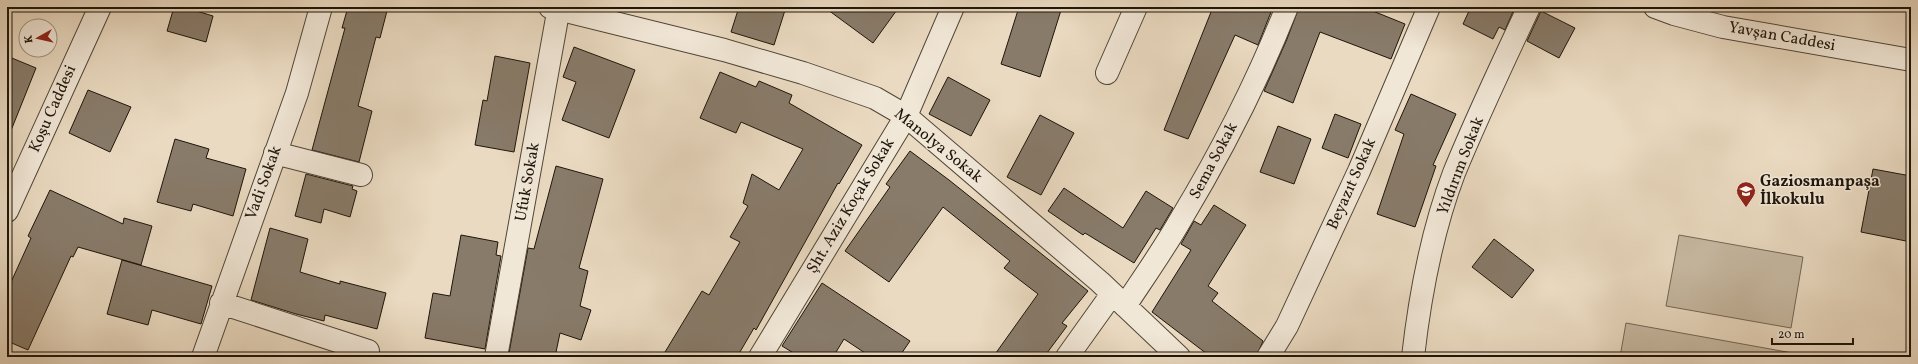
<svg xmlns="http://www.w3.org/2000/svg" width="1918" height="364" font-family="Vollkorn,serif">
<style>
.green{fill:#c7b9a2;stroke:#726756}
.building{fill:#887b6a;stroke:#1d150b}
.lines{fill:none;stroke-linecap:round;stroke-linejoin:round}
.minor-casing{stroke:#504638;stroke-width:24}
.minor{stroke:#f1e7d7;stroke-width:22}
.labels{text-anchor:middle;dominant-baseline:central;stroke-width:3;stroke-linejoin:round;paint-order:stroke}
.street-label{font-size:16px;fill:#1d150b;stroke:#f1e7d7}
.poi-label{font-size:16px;font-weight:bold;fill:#1d150b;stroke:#f1e7d7;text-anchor:start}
</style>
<rect width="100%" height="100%" fill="#eadac1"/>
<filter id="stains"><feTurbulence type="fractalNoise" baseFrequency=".005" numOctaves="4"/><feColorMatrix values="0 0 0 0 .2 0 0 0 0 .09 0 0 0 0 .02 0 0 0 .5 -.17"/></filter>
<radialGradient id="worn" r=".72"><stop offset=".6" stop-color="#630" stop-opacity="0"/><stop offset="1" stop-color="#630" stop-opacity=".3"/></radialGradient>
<path class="green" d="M1679 235 1803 257 1791 328 1666 306Z
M1626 323 1809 356 1808 357H1620Z"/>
<path class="building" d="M174 7H183L213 16 206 42 167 31Z
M348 7H388L380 38 376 37 358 106 372 111 359 162 312 150 345 28H342Z
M739 7H786L774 45 731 32Z
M824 7H899L873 43Z
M1019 7H1062L1040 77 1001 64Z
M1213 7H1273L1258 45 1235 35 1188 139 1164 130Z
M1299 7H1363L1405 24 1391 59 1320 32 1293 103 1264 91 1287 39Z
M1461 7H1515L1505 30 1499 27 1493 39 1463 24 1469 11Z
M1541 11 1575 28 1559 58 1527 41Z
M574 47 635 70 609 138 562 120 576 82 563 77Z
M7 56 36 68 8 138H7Z
M495 56 530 63 514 152 475 145 483 100 487 101Z
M720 72 756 87 759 81 792 95 789 103 862 145 839 184 838 183 756 330 754 328 737 357H662L702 291 709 295 740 242 730 237 748 206 743 203 752 174 779 190 803 149 741 122 736 133 700 118Z
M948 77 990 100 971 136 929 114Z
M88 90 131 107 110 152 69 133Z
M1411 94 1456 114 1433 165 1436 166 1415 227 1377 214 1404 134 1395 130Z
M1335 114 1361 124 1348 158 1322 148Z
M1040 115 1074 133 1041 195 1007 177Z
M1278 126 1311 139 1294 184 1260 172Z
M175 139 209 149 206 158 246 169 233 216 193 204 191 211 157 202Z
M910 151 949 180 1088 291 1062 323 1067 326 1044 357H993L1038 294 1004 268 1010 261 943 207 889 282 845 251 890 187 886 184Z
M556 166 603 179 579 268 588 271 580 306 591 310 581 340 560 333 555 357H511L512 354 509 353 528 248 534 249Z
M1873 169 1911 176V242L1861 232Z
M306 174 353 186 352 189 357 191 350 217 324 209 321 223 295 216Z
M1064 188 1123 228 1146 191 1173 208 1160 230 1156 228 1134 263 1085 233 1083 235 1048 211Z
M50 190 123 224 124 218 152 226 141 265 78 247 73 257 71 256 28 350 7 341V291L31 238 28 236Z
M1214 205 1246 225 1208 286 1218 293 1212 301 1263 341 1256 357H1211L1152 312 1191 250 1181 244 1194 221 1201 225Z
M270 228 308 239 300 272 340 284V281L386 293 377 329 325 315 324 321 296 314 251 300Z
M461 235 498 242 496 255 501 256 485 349 425 338 433 293 450 296Z
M1494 239 1534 270 1512 298 1472 267Z
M122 260 212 286 201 324 152 310 148 325 107 314Z
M822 283 910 341 899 357H871L844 339 833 357H800L782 346Z"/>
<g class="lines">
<defs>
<path id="minor" d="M550 7 724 50 803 73 875 98 906 116 1100 282 1179 357
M1655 7 1674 14 1723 27 1911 60
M1107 73 1136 7
M275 153 361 175
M7 211 100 7
M221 303 368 351
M1125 306C1144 277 1164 249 1181 219 1222 151 1258 80 1287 7
M203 357 297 93 321 7
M496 357 559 7
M760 357 906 116 953 7
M1067 357 1112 294
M1268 357 1287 326 1359 171 1429 7
M1413 357C1420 295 1432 231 1454 173 1477 117 1503 62 1529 7"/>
</defs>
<use href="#minor" class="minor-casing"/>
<use href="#minor" class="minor"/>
</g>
<defs>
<symbol id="school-pin" viewBox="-11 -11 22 30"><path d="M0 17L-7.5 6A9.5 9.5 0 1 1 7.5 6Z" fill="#8f2418" stroke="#f1e7d7"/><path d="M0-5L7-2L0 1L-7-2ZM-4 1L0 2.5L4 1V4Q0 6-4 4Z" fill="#fff"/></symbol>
</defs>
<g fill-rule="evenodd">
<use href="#school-pin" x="1735" y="180" width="22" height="30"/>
</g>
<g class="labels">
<g class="street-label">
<text transform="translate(1782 37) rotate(10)">Yavşan Caddesi</text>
<text transform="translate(53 109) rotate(-66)">Koşu Caddesi</text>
<text transform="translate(938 146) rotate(39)">Manolya Sokak</text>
<text transform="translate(1214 161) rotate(-62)">Sema Sokak</text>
<text transform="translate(1461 166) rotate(-69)">Yıldırım Sokak</text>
<text transform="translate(528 182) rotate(-80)">Ufuk Sokak</text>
<text transform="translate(264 183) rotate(-70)">Vadi Sokak</text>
<text transform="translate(1352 184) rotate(-66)">Beyazıt Sokak</text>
<text transform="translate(851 206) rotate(-59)">Şht. Aziz Koçak Sokak</text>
</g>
<g class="poi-label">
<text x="1760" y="182">Gaziosmanpaşa<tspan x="1760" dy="18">İlkokulu</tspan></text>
</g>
</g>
<rect width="1918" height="364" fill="none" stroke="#eadac1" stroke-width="24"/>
<rect x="8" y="8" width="1902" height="348" fill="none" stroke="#1d150b" stroke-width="2"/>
<rect x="12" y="12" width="1894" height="340" fill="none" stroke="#1d150b"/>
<g transform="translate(38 38) rotate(262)"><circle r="19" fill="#f1e7d7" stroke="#9c9385"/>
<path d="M0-3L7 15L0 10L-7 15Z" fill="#8f2418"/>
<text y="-6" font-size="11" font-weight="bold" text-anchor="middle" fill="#1d150b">K</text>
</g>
<path d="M1772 338v6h81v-6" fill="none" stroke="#1d150b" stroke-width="2"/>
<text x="1778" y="338" font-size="12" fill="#1d150b" stroke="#f1e7d7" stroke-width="3" paint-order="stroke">20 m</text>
<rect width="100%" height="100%" filter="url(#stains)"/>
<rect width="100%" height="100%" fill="url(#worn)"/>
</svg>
